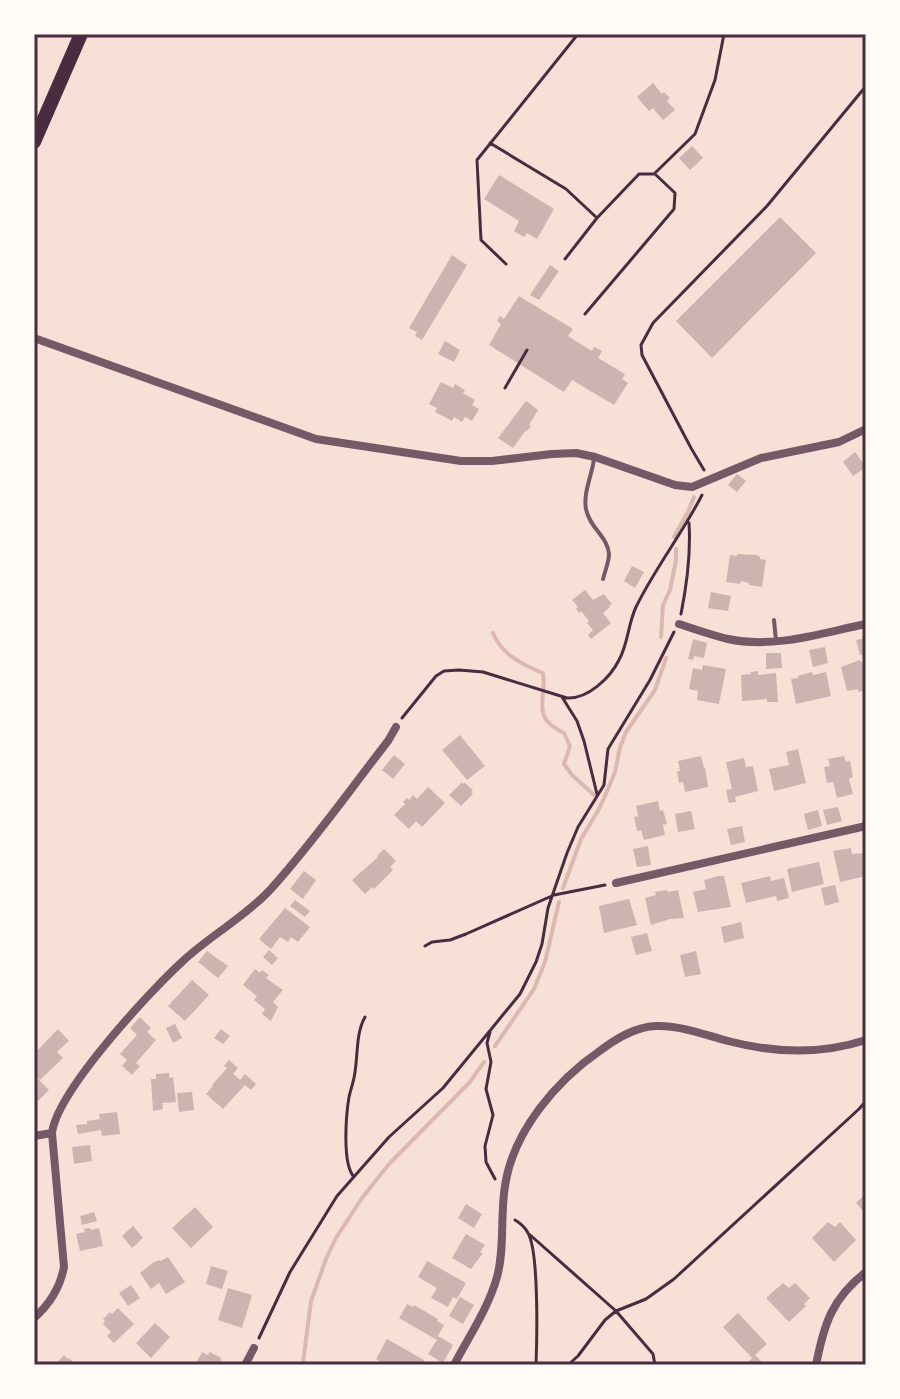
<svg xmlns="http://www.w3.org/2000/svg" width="900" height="1399" font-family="Helvetica,sans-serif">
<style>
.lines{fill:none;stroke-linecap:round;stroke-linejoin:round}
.stream{stroke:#dcb8b0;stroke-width:4}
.building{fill:#ccb4b1}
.path{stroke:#4a2c40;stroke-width:3}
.service{stroke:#755966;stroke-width:4}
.minor{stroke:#755966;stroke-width:8}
.primary{stroke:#4a2c40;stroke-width:14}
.neatline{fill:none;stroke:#4a2c40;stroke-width:3}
</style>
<rect width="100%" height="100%" fill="#f7e1d7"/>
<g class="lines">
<path class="stream" d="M674 537 688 512 694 497
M493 633C501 654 523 665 543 673 547 701 530 717 564 733L570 746 564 764 572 775 594 795
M661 637 663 605 670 590 676 560V549
M563 888 581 839 599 809 608 789 615 772 620 747 626 732 655 690 666 658
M495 1046 534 989 545 962 559 902
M300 1365 303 1363 311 1301 326 1259 336 1238 362 1198 390 1163 469 1083 484 1062"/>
</g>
<path class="building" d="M653 83 662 94 664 92 670 98 667 101 675 110 663 120 653 108 649 111 637 97Z
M692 146 703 158 690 170 679 158Z
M499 175 554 209 537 239 527 233 524 237 514 231 519 221 484 199Z
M780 217 816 253 712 358 676 321Z
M452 255 467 265 422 340 415 336 417 332 409 328Z
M550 265 559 271 539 300 530 295Z
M519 296 573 329 568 336 592 351 594 347 602 351 598 358 625 374 622 379 628 383 614 405 572 380 564 392 489 345 501 324 497 321 500 316 504 319Z
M445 341 460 350 454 362 438 354Z
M441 382 453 388 455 384 465 390 463 393 475 400 472 405 479 409 472 421 465 417 462 422 454 417 452 421 435 412 437 408 429 404Z
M526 401 538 410 529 425 531 426 527 431 526 430 513 448 498 438Z
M855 452 866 467 853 476 843 462Z
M737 474 746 481 737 492 728 485Z
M737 554 757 555 760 557V559L766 560 762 587 749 585V583L741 581 740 584 726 582 730 555 737 556Z
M632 566 644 572 635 588 624 581Z
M585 590 593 600 604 594 612 604 609 606 610 607 603 613 611 623 591 639 588 635 593 630 587 623 589 621 581 611 579 613 576 608 578 607 572 600Z
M711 592 731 596 728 611 708 608Z
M866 638V654L860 655 856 640Z
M693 639 707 643 704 658 694 656 693 660 688 659Z
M825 647 828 663 813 667 809 650Z
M766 653H781L782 668 766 669Z
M860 660 861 662 866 661V690L858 692V689L847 691 841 667Z
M703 665 726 669 719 704 697 700 698 691 689 689 693 668 702 670Z
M758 671V675L776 673 778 702H767V699L742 701 741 675 751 674 750 672Z
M812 672 813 675 826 672 831 696 796 704 791 679 798 678V676Z
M460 735 485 766 467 780 442 750Z
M798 749 806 783 774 791 769 769 789 765 786 752Z
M394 755 405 764 393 779 382 770Z
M701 756 704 768 705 767 708 787 685 792 683 782 679 783 677 771H680L678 761Z
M844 756 846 762 850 761 853 777 849 779 853 794 837 798 833 782 827 783 824 767 830 766 828 759Z
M744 758 746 767 753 766 758 791 735 797 736 802 729 803 726 790 732 789 726 762Z
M462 782 463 784 465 783 473 790 471 792 473 794 461 806 449 795Z
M428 787 445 803 422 827 416 821 409 829 394 815 405 804 403 802 407 798 409 800 413 795 417 799Z
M658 801 660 811 663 810 667 824 663 825 665 835 644 840 641 830 637 831 634 817 638 816 636 806Z
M838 807 842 821 827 825 823 810Z
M818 810 822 826 808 830 804 814Z
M691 811 695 829 678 832 675 814Z
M742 826 745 842 731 845 727 829Z
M648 846 651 865 637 867 633 849Z
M851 848 852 854 866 853V876L840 882 833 851Z
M384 849 396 861 390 867 393 870 374 889 372 887 365 894 352 880 378 857 377 856Z
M819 862 824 884 792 892 787 869Z
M304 871 316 880 303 899 290 889Z
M718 876H724L731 907 698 912 693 892 706 889 704 880Z
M770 876 771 881 784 878 789 898 777 901 776 896 746 903 741 883Z
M835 885 839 902 825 906 821 888Z
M667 890 668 892 678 890 684 918 670 919 651 925 645 898 656 895 655 892Z
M629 899 637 925 604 933 599 906Z
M295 900 310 911 305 917 290 906Z
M285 908 310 927 298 942 291 937 288 942 280 937 271 949 259 939Z
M741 922 744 938 724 943 721 927Z
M647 933 652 951 636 955 631 937Z
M269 950 278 958 272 965 263 957Z
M207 951 228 966 218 978 198 962Z
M696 951 701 974 685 977 680 955Z
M255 969 260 973 262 970 269 975 266 978 283 990 273 1002 278 1007 271 1021 262 1014 265 1009 254 1000 257 996 243 985Z
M192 980 209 995 185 1021 168 1006Z
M140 1017 151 1028 147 1032 156 1040 136 1063 140 1066 132 1075 122 1066 127 1060 120 1054 137 1035 130 1028Z
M175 1024 182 1038 173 1043 166 1028Z
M58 1029 69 1041 57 1052 63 1058 40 1080 34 1074V1054Z
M221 1029 230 1036 223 1044 214 1038Z
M229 1060 238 1068 233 1074 240 1080 245 1074 256 1084 251 1090 245 1085 223 1109 206 1094 213 1086 212 1085 227 1068 224 1066Z
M169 1073V1078L173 1077 176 1102 162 1103 163 1109 153 1111 151 1079H156V1074Z
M38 1079 49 1090 38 1101 34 1096V1083Z
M192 1092 194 1110 179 1112 177 1093Z
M117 1112 120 1134 102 1136 101 1130 78 1134 76 1125 87 1124V1121L100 1119 99 1114Z
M90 1145 92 1161 74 1164 72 1147Z
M866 1193V1214L856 1203Z
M466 1204 482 1214 474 1228 458 1218Z
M195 1207 213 1227 191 1248 172 1228Z
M94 1212 97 1221 82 1225 80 1216Z
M828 1222 835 1227 840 1222 856 1240 834 1262 812 1238Z
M133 1226 143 1238 132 1248 122 1236Z
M90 1228 91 1230 99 1228 103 1246 80 1251 76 1234 85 1232 84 1229Z
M466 1234 485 1245 480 1252 483 1253 471 1269 452 1258Z
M168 1257 185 1282 166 1294 159 1283 151 1289 140 1273 154 1262 160 1260 161 1261Z
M427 1261 466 1283 457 1299 453 1297 448 1307 431 1298 437 1288 418 1277Z
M211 1266 228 1271 222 1289 206 1284Z
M783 1283 789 1288 795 1283 810 1298 804 1304 806 1306 789 1322 767 1299V1297Z
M131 1285 140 1298 128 1306 119 1293Z
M228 1288 252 1295 242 1328 218 1320Z
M460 1297 474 1305 463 1324 449 1316Z
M407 1304 413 1307 414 1305 438 1319 437 1321 444 1325 438 1336 453 1345 443 1363 428 1354 437 1340 399 1318Z
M118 1308 134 1324 114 1343 107 1336 111 1332 103 1324 105 1321 103 1319 110 1312 112 1314Z
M738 1313 767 1344 755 1355 765 1365H745L752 1358 723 1327Z
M155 1323 170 1337 151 1358 136 1343Z
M387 1339 424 1360 421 1365H382L383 1363 376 1359Z
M202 1352 208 1355 210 1352 221 1358 220 1365H195Z
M64 1355 68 1359 69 1358 76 1365H55Z"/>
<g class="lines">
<path class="path" d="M490 143 566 189 597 218
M655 173 695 134 715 80 724 34
M565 259 597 218 639 174H655L675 193 674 209 585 314
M506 264 481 240 477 160 578 34
M505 388 527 350
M704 470 691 448 642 355 641 345 653 323 767 206 866 86
M681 614C687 584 691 554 689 523
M562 697 577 721 584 741 597 794
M402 718 436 676 444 671 459 670 483 672 567 698C588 699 610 678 619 660 628 644 628 624 636 607 655 568 682 534 702 495
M425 946 432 942 450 940 466 934 554 895 605 885
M490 1032 487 1043 491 1062 486 1089 493 1115 485 1146 486 1162 495 1179
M354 1177C342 1164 346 1115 349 1097 351 1088 354 1081 355 1072 358 1053 356 1033 365 1017
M515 1220C520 1223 525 1227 528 1233 539 1252 537 1339 536 1365
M529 1234 616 1311 653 1354 655 1365
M259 1338 290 1272 337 1196 389 1137 443 1088 520 994 536 962 542 944 548 908 567 853 578 827 604 785 608 749 650 680 674 632
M568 1365 578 1356 605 1320 616 1311 646 1299 674 1279 859 1109 866 1101"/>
<path class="service" d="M594 459C592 475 583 493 586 509 589 527 608 537 609 554 609 562 605 571 603 579
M774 620 776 641"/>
<path class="minor" d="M34 338 316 439 461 461H492L552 454 576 453 595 457 675 485 692 487 761 458 839 442 866 429
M679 624C695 629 711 635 728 639 774 649 821 633 866 624
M616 883 866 826
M34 1136 52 1133C57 1091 151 990 184 960 211 935 245 917 270 890 312 844 349 791 388 741L396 727
M34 1318C50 1304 60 1288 64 1267L52 1133
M245 1365 254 1348
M454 1365C469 1336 488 1309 497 1277 505 1248 500 1216 505 1186 513 1131 557 1080 601 1050 617 1038 635 1027 656 1026 680 1025 705 1035 728 1041 774 1053 820 1055 866 1040
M816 1365C824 1324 832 1298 866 1272"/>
<path class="primary" d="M34 142 81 34"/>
</g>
<rect width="900" height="1399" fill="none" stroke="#fffaf5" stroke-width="72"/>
<rect x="36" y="36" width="828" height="1327" class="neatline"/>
</svg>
